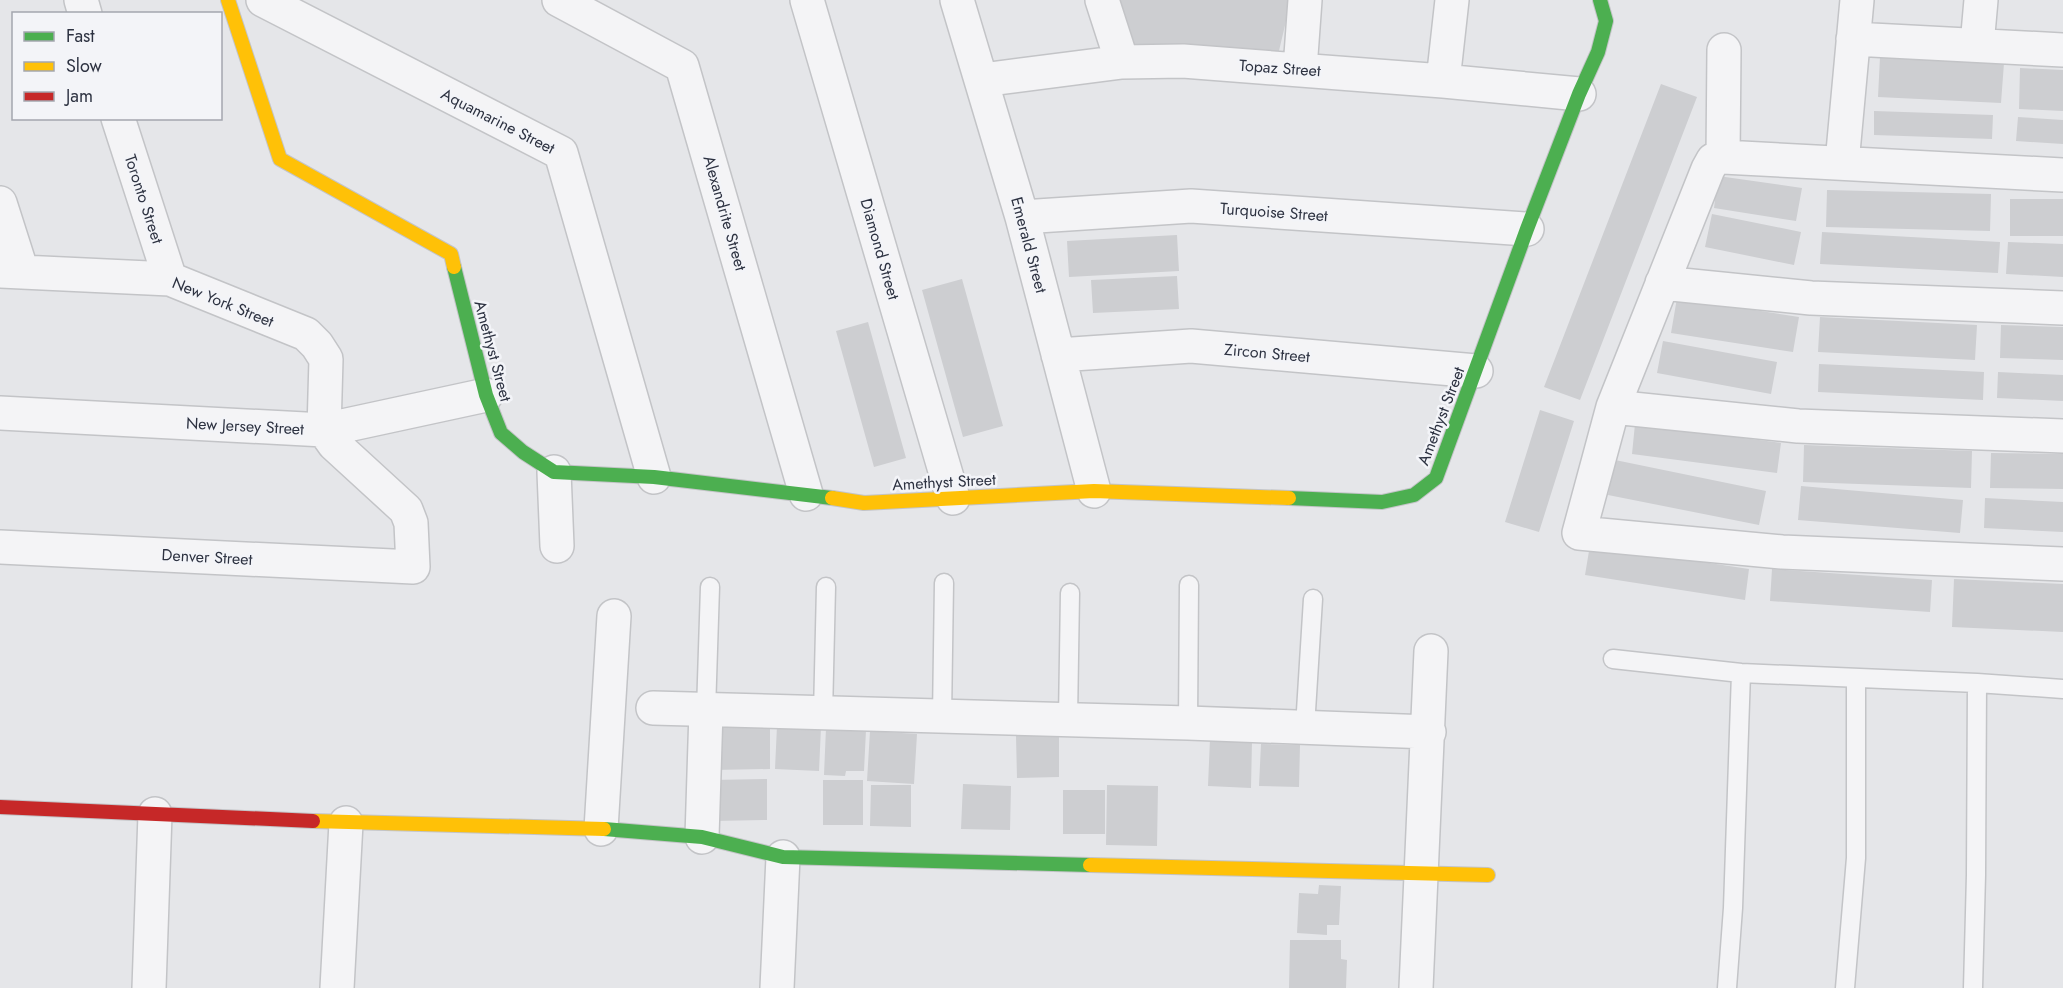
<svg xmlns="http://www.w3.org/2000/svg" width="2063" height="988" font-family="Jost,sans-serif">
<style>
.building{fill:#cdced1}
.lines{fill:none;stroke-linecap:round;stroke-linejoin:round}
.lane-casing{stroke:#c3c4c7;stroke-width:21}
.street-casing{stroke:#c3c4c7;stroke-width:36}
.fast-casing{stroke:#c3c4c7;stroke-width:16}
.slow-casing{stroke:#c3c4c7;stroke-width:16}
.jam-casing{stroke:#c3c4c7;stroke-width:16}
.lane{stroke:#f4f4f6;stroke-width:18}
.street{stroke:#f4f4f6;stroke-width:33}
.fast{stroke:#4caf50;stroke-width:14}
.slow{stroke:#ffc107;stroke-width:14}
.jam{stroke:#c62828;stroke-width:14}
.labels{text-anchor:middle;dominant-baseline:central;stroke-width:5;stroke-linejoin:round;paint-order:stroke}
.street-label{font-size:16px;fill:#2d3241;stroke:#f3f4f8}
</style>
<rect width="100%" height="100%" fill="#e5e6e9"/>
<path class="building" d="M1111 0H1291L1278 55 1126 48Z
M1880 57 2004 63 2001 103 1878 97Z
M2020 68 2063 70V111L2019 109Z
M1661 84 1697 97 1580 400 1544 387Z
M1874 111 1993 115 1992 139 1874 135Z
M2018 117 2063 120V144L2016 141Z
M1718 176 1802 188 1796 221 1714 208Z
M1827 190 1991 194 1990 231 1826 227Z
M2010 199H2063V236H2010Z
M1712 214 1801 232 1794 265 1705 247Z
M1822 232 2000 242 1998 273 1820 264Z
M1177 235 1179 271 1069 277 1067 241Z
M2008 242 2063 244V277L2006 274Z
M1177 276 1179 309 1093 313 1091 280Z
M962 279 1003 426 963 437 922 290Z
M1677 298 1799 317 1793 352 1671 333Z
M1820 317 1977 325 1975 360 1818 352Z
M868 322 906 458 874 467 836 331Z
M2001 325 2063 327V360L2000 358Z
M1663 341 1777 362 1771 394 1657 373Z
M1819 364 1984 372 1983 400 1818 392Z
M1998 372 2063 375V401L1997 398Z
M1540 410 1574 421 1539 532 1505 522Z
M1635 424 1781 443 1777 473 1632 454Z
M1804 445 1972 451 1971 488 1803 482Z
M1991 453 2063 454V489L1990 488Z
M1615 460 1766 491 1759 525 1608 495Z
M1801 486 1963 500 1960 533 1798 520Z
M1985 498 2063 502V532L1984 528Z
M1590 545 1749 569 1745 600 1585 575Z
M1772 569 1932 580 1930 612 1770 601Z
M1954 579 2063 584V632L1952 627Z
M712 726H770V769L713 770Z
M777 726 821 727 819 771 775 769Z
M826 728 866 730 864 771H846L845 776 824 775Z
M870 731 917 734 914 784 867 781Z
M1059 735V777L1017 778 1016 736Z
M1210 739 1252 741 1251 788 1208 786Z
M1261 744 1300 745 1299 787 1259 786Z
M767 779V820L713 821 712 780Z
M823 780H863V825H823Z
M963 784 1011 786 1010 830 961 829Z
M871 785H911V827L870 826Z
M1107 785 1158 786 1157 846 1106 845Z
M1063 790H1105V834H1063Z
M1319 885 1341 886 1339 925H1327V935L1297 933 1299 893 1318 894Z
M1290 940H1341V959L1347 960 1346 988H1289Z"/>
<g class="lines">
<defs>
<path id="lane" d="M1613 659 1741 673 1977 683 2063 689
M706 711 710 587
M823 714 826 587
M942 717 944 583
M1068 719 1070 593
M1188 723 1189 585
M1305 727 1313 599
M1727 988 1733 908 1741 673
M1845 988 1856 858V679
M1973 988 1976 875 1977 683"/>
<path id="street" d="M81 0 85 14
M263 0 561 153 654 477
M559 0 682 66 806 494
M807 0 953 498
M957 0 1022 217 1094 491
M1102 0 1122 62
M1853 39 2063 50
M1977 45 1981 0
M1724 50 1723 157 1713 160 1708 169 1613 407 1579 533 1782 552 2063 564
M1300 69 1305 0
M982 80 1122 62 1183 61 1443 81 1579 94
M1443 81 1452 0
M118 118 170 279
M1723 157 2063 175
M1842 163 1857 0
M0 203 22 272
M1022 217 1191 206 1527 229
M0 271 170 279 306 334 317 345 326 359 324 430 334 444 406 510 411 523 413 567 0 547
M1662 283 1811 298 2063 308
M1058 355 1191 346 1476 371
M1613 407 1798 426 2063 436
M0 413 324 430 486 395
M554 472 557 546
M653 708 1188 723 1429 732
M601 829 614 616
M702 837 706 711
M149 988 155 814
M337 988 346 823
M777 988 783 857
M1416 988 1431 651"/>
<path id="fast" d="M454 267 486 395 501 433 523 452 554 472 654 477 832 498
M1289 498 1382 502 1414 495 1436 478 1527 229 1579 94 1598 52 1606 21 1600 0
M604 829 702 837 783 857 1090 865"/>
<path id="slow" d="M228 0 280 159 451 254 454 267
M832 498 864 503 1094 491 1289 498
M313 821 604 829
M1090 865 1488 875"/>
<path id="jam" d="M0 807 313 821"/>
</defs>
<use href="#lane" class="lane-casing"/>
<use href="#street" class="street-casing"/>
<use href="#fast" class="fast-casing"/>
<use href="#slow" class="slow-casing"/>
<use href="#jam" class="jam-casing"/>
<use href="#lane" class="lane"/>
<use href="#street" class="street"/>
<use href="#fast" class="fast"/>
<use href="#slow" class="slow"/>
<use href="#jam" class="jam"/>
</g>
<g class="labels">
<g class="street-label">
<text transform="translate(1280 68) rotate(4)">Topaz Street</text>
<text transform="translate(498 121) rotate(27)">Aquamarine Street</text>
<text transform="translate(144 199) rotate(72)">Toronto Street</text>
<text transform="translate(1274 212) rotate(4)">Turquoise Street</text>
<text transform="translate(725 213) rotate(74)">Alexandrite Street</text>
<text transform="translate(1029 245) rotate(75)">Emerald Street</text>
<text transform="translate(880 249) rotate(74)">Diamond Street</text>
<text transform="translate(223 302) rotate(22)">New York Street</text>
<text transform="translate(493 351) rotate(75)">Amethyst Street</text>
<text transform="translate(1267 353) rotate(5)">Zircon Street</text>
<text transform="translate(1441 416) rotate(-69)">Amethyst Street</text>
<text transform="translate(245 426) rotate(3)">New Jersey Street</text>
<text transform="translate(944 482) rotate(-3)">Amethyst Street</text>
<text transform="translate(207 557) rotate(3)">Denver Street</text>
</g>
</g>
<rect x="12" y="12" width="210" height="108" fill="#f3f4f8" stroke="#a4a6af" stroke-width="1.5"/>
<rect x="24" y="32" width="30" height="9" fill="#4caf50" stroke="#a4a6af" stroke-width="1.5"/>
<text x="66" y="42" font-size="18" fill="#2d3241">Fast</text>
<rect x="24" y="62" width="30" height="9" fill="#ffc107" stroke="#a4a6af" stroke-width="1.5"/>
<text x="66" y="72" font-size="18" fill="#2d3241">Slow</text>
<rect x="24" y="92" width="30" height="9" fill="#c62828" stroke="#a4a6af" stroke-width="1.5"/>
<text x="66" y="102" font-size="18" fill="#2d3241">Jam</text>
</svg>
